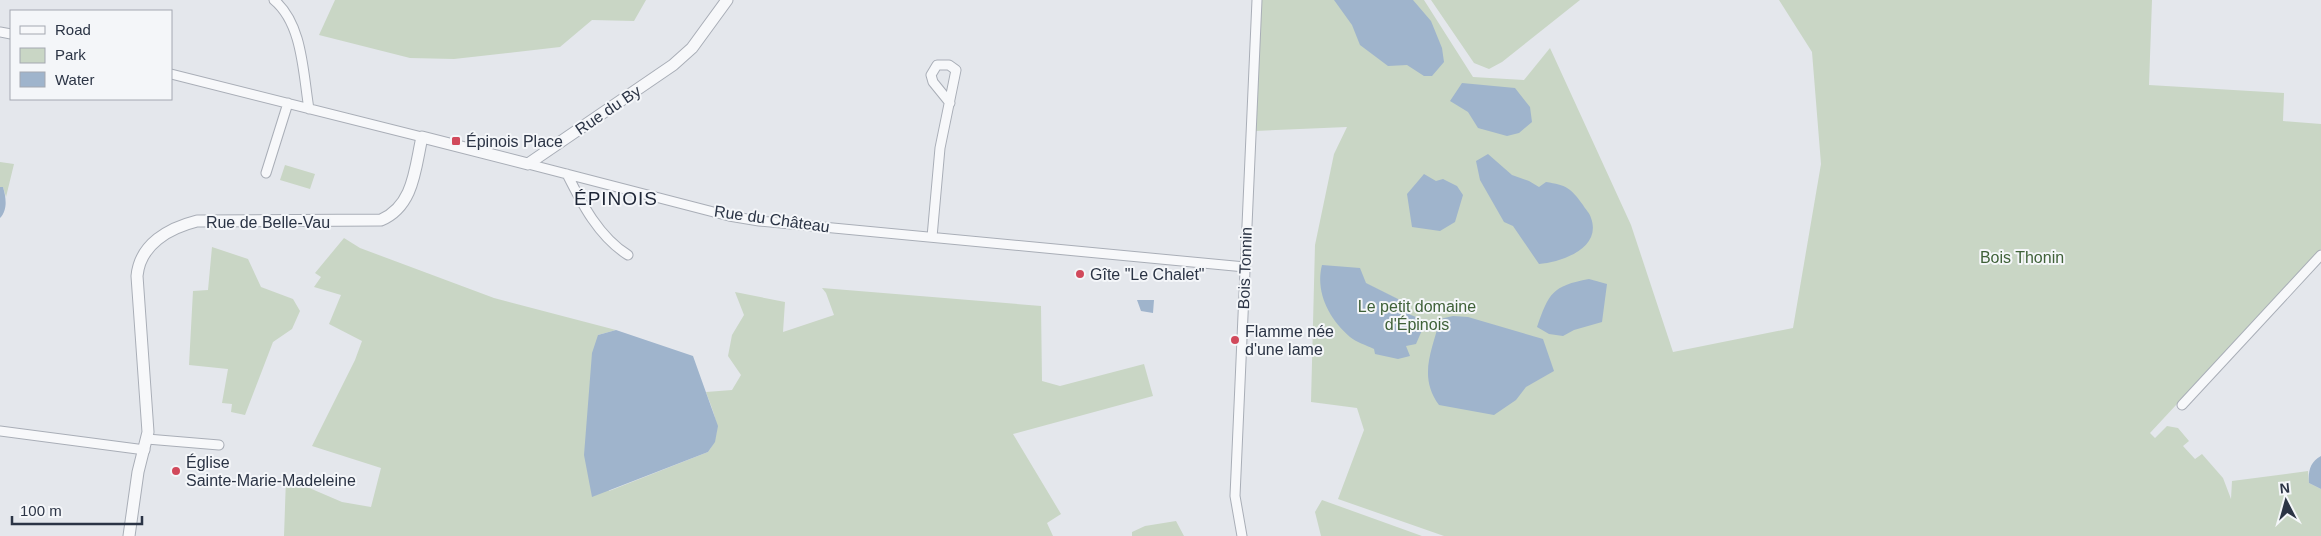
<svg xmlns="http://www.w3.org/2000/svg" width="2321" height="536" font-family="Arial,sans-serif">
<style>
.green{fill:#c9d6c5}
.water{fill:#9fb4cc}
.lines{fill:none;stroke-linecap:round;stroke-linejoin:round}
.minor-casing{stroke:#a9aeb7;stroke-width:11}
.tertiary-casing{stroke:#a9aeb7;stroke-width:13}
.minor{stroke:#f7f8fa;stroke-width:9}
.tertiary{stroke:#f7f8fa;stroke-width:11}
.poi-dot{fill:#d1495b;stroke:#f4f6f9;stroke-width:2}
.labels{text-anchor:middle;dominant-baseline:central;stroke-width:4;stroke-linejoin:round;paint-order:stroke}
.street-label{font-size:16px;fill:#2b3445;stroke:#f4f6f9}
.poi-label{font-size:16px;fill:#2b3445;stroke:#f4f6f9;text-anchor:start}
.park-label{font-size:16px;fill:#3f6138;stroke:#f4f6f9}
.quarter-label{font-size:19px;letter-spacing:1px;fill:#1d2536;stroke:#f4f6f9}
</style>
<rect width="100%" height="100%" fill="#e4e7ec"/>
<path class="green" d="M335 0H646L634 21 592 20 560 47 454 59 410 58 319 35Z
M1261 0H1424L1473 77 1524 80 1550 48 1631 225 1673 352 1793 328 1821 164 1812 52 1779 0H2152L2149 85 2284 93 2283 121 2321 124V249L2150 433 2155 438 2167 426 2178 428 2189 441 2183 446 2195 459 2202 454 2223 478 2231 499 2232 481 2308 471 2309 483 2321 489V536H1444L1338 499 1364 430 1357 408 1311 402 1315 245 1334 154 1347 127 1255 131Z
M1431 0H1580L1502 62 1489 69 1474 63Z
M0 162 14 164 6 197 3 187H0Z
M285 165 315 174 310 189 280 180Z
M344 238 360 248 494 298 616 330 598 335 609 491 708 452C724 431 714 415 706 392L732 390 741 375 728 356 732 335 744 315 735 292 785 302 783 332 834 315 826 293 822 288 1041 306 1042 381 1060 386 1144 364 1153 396 1013 434 1061 514 1047 523 1053 536H284L286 478 342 502 371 507 381 468 312 446 355 360 362 341 329 324 341 295 314 287 321 277 315 273Z
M212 247 248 259 261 287 293 299 300 311 292 329 273 342 245 415 231 412 232 404 222 403 228 369 189 365 193 291 208 290Z
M1322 500 1422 536H1321L1315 512Z
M1176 521 1184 536H1132V532L1145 526Z"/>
<path class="water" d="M1334 0H1413L1431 21 1442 48 1444 62 1432 76H1424L1407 65 1388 66 1360 45 1352 25Z
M1462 83 1515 88 1530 107 1532 122 1519 133 1507 136 1478 128 1468 112 1450 101Z
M1488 154 1512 175 1529 181 1539 187 1546 182C1566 185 1571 188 1583 205 1585 209 1590 213 1591 218 1602 248 1562 262 1539 264L1513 226 1504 222 1480 180 1476 161Z
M1424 174 1436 181 1443 179 1457 186 1463 195 1455 222 1440 231 1412 227 1407 194Z
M0 187H3C6 197 8 210 0 218Z
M1322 265 1360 268 1366 283 1400 300 1406 313 1426 321 1416 344 1406 346 1410 356 1398 359 1375 354 1374 349C1366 345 1356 342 1350 337 1329 319 1315 292 1322 265Z
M1589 279 1607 284 1602 322 1574 330 1563 336 1549 334 1537 327C1549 293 1552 286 1589 279Z
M1137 300H1154L1153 313 1141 311Z
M1453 316 1468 317 1543 339 1554 371 1526 387 1516 400 1494 415 1439 405C1418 376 1432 351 1440 319Z
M616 330 693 356 718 426 715 442 708 452 592 497 584 455 592 353 598 335Z
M2321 456V489L2309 483C2308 471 2310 462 2321 456Z"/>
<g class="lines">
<defs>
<path id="minor" d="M274 0C303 24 303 74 309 109
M0 32 11 34
M171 74 422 137
M528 164 729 216 759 221 1245 267
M266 173 288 103
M567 174C582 204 599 237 628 255
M932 237 940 148 956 70 949 65H937L931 75 933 82 950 103
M2182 405 2321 255
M0 431 145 450
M147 439 219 445
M1242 536 1235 496 1257 0"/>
<path id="tertiary" d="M129 536 138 472 148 432 137 276C140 244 169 228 197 221L381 220C414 206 415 168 422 137L528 164 673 65 692 48 727 0"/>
</defs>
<use href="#minor" class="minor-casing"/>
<use href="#tertiary" class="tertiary-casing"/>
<use href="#minor" class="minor"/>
<use href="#tertiary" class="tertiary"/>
</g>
<g class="poi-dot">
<rect x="451" y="136" width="10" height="10" rx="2.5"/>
<circle cx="1080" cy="274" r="5"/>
<circle cx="1235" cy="340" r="5"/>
<circle cx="176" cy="471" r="5"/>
</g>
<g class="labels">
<g class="street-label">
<text transform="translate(608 110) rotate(-34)">Rue du By</text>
<text transform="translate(772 219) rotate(8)">Rue du Château</text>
<text x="268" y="222">Rue de Belle-Vau</text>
<text transform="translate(1245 268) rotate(-88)">Bois Tonnin</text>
</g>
<g class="poi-label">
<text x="466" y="141">Épinois Place</text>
<text x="1090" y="274">Gîte "Le Chalet"</text>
<text x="1245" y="331">Flamme née<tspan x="1245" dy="18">d'une lame</tspan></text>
<text x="186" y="462">Église<tspan x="186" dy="18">Sainte-Marie-Madeleine</tspan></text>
</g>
<g class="park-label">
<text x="2022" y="257">Bois Thonin</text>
<text x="1417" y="306">Le petit domaine<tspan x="1417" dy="18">d'Épinois</tspan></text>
</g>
<g class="quarter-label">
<text x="616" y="198">ÉPINOIS</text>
</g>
</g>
<rect x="10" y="10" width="162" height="90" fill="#f4f6f9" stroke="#a4a8b1"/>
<rect x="20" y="26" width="25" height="8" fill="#f7f8fa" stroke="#a4a8b1"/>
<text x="55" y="35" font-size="15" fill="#2b3445">Road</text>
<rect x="20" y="48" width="25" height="15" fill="#c9d6c5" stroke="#a4a8b1"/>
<text x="55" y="60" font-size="15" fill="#2b3445">Park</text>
<rect x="20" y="72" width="25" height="15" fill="#9fb4cc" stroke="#a4a8b1"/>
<text x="55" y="85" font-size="15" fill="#2b3445">Water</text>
<g transform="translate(2286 501) rotate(354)" stroke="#f4f6f9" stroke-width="4" paint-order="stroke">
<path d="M0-4L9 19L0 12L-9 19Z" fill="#2b3445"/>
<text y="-8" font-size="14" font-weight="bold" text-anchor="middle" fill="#2b3445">N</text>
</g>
<path d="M12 516v8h130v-8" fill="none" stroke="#2b3445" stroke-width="2.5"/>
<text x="20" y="516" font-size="15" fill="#2b3445" stroke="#f4f6f9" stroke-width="4" paint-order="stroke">100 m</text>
</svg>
